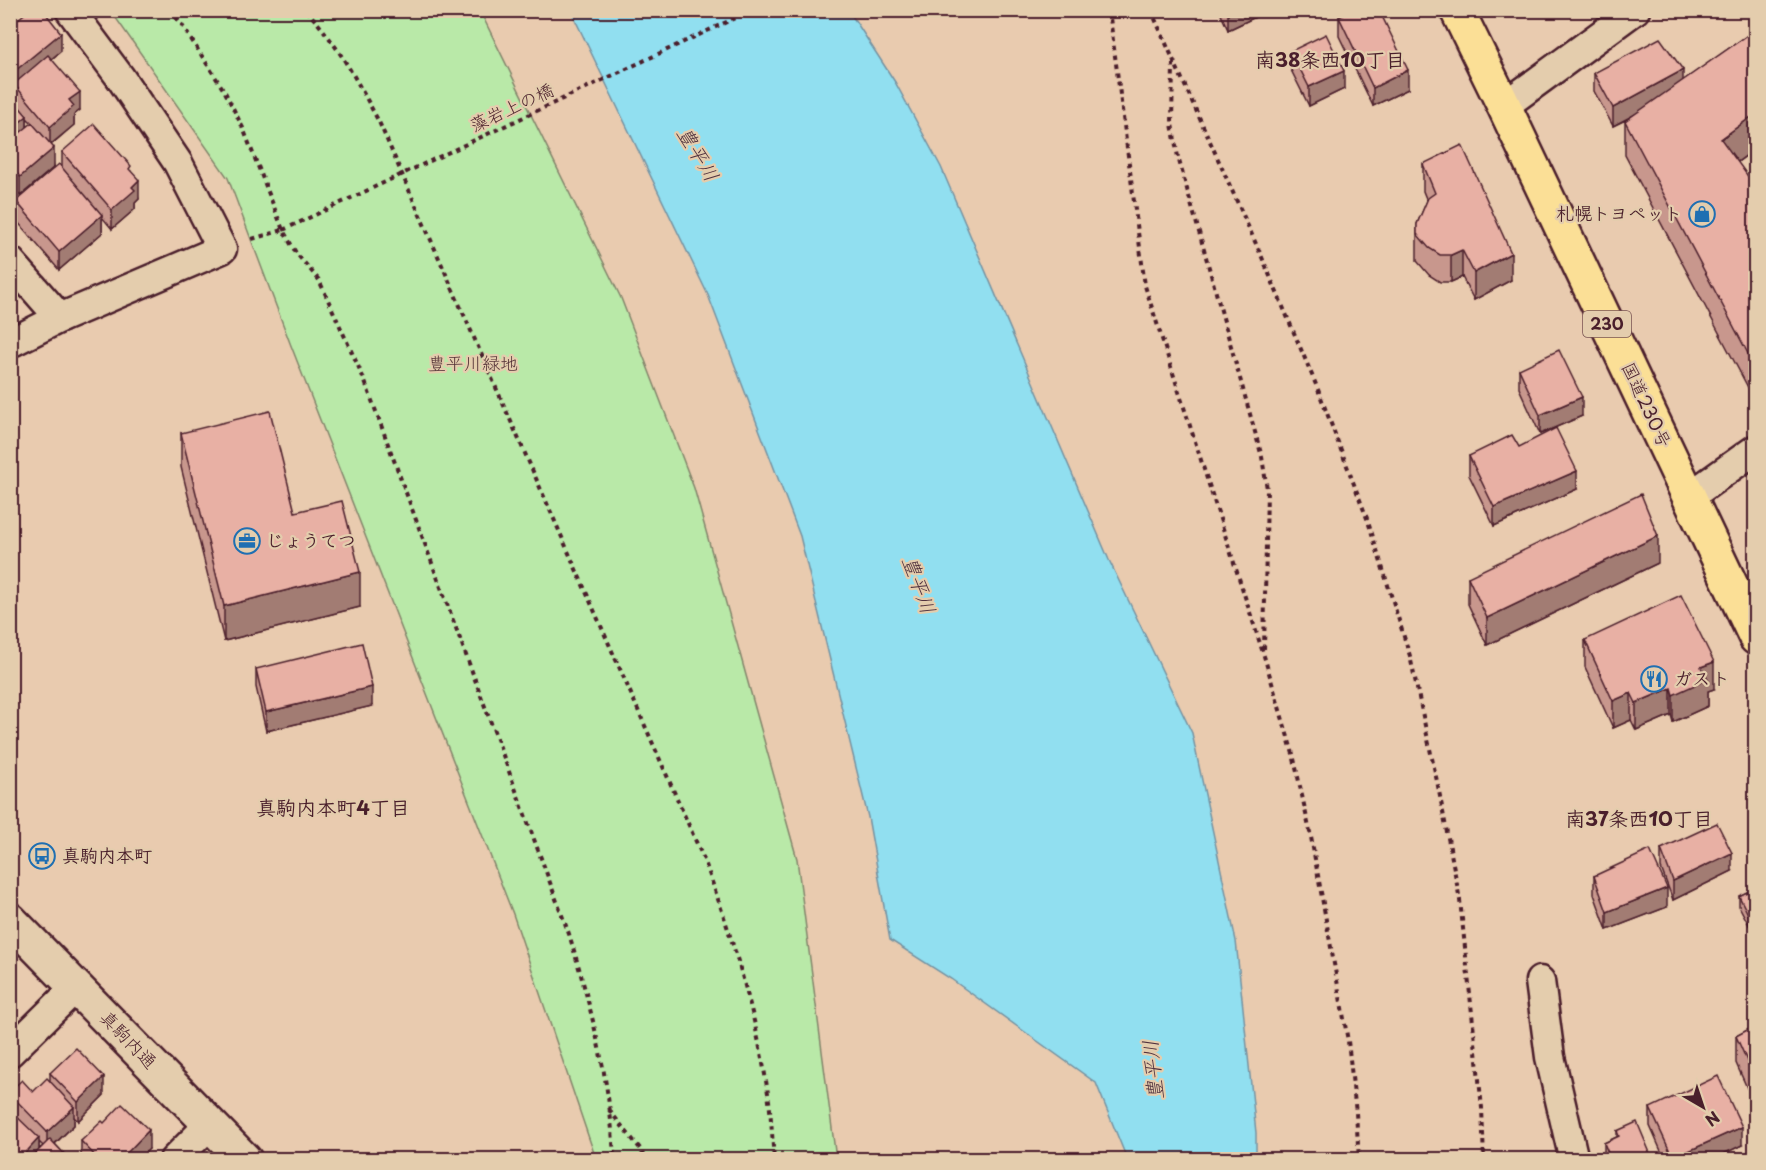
<svg xmlns="http://www.w3.org/2000/svg" width="1766" height="1170" font-family="'Playpen Sans','Klee One',sans-serif">
	<style>
		.green { fill: #b9e9a8; stroke: #82846a; stroke-width: 1.5 }
		.water { fill: #91dff0; stroke: #7592a1; stroke-width: 1.5 }
		.lines { fill: none; stroke-linecap: round; stroke-linejoin: round }
		.street-casing { stroke: #4a1f2b; stroke-width: 33 }
		.secondary-casing { stroke: #4a1f2b; stroke-width: 38 }
		.highway-casing { stroke: #4a1f2b; stroke-width: 38 }
		.path { stroke: #4a1f2b; stroke-width: 4; stroke-dasharray: 4.5 4.5; stroke-linecap: butt }
		.street { stroke: #e4cdad; stroke-width: 28 }
		.secondary { stroke: #e4cdad; stroke-width: 33 }
		.highway { stroke: #fbdf96; stroke-width: 33 }
		.path-bridge { stroke: #4a1f2b; stroke-width: 4; stroke-dasharray: 4.5 4.5; stroke-linecap: butt }
		.wall { fill: #c8978d; stroke: #4a1f2b; stroke-width: 1.5; fill-rule: evenodd }
		.shaded-wall { fill: #a27b73; stroke: #4a1f2b; stroke-width: 1.5 }
		.building { fill: #e8b0a4; stroke: #4a1f2b; stroke-width: 1.5 }
		.labels { text-anchor: middle; stroke-width: 4.5; stroke-linejoin: round; paint-order: stroke }
		.shield { fill: #e4cdad; stroke: #785352; stroke-width: 1.5 }
		.shield-label { font-size: 16px; font-weight: bold; fill: #4a1f2b }
		.street-label { font-size: 18px; fill: #4a1f2b; stroke: #e4cdad }
		.poi-label { font-size: 18px; font-weight: bold; fill: #4a1f2b; stroke: #e4cdad; text-anchor: start }
		.park-label { font-size: 18px; fill: #553338; stroke: #e4cdad }
		.neighbourhood-label { font-size: 20px; font-weight: bold; fill: #4a1f2b; stroke: #e4cdad }
		.water-label { font-size: 20px; font-style: italic; fill: #51323f; stroke: #e4cdad }
	</style>
	<rect width="100%" height="100%" fill="#e9cbaf"/>
	<filter id="ink" filterUnits="userSpaceOnUse"><feTurbulence type="fractalNoise" baseFrequency=".0167" numOctaves="2"/><feDisplacementMap in="SourceGraphic" scale="12" xChannelSelector="R" yChannelSelector="G"/><feConvolveMatrix kernelMatrix="1 2 1 2 8 2 1 2 1" color-interpolation-filters="sRGB"/></filter>
	<g filter="url(#ink)">
		<polygon class="green" points="111,11 480,11 621,298 694,488 797,859 836,1159 596,1159 513,914 290,343 228,178"/>
		<polygon class="water" points="571,11 849,11 895,82 941,167 1109,560 1192,733 1236,941 1256,1133 1256,1159 1127,1159 1096,1083 951,979 890,940 868,817 800,536 708,295"/>
		<g class="lines">
			<g class="street-casing">
				<g id="street">
					<polyline points="1504,106 1635,10"/>
					<polyline points="10,261 60,318"/>
					<polyline points="10,343 60,318 222,249 178,163 120,77 70,10"/>
					<polyline points="1689,497 1756,449"/>
					<polyline points="1540,981 1550,1057 1574,1160"/>
					<polyline points="10,1052 76,987"/>
					<polyline points="174,1160 210,1124"/>
				</g>
			</g>
			<g class="secondary-casing">
				<polyline id="secondary" points="10,920 245,1160"/>
			</g>
			<g class="highway-casing">
				<polyline id="highway" points="1457,10 1504,106 1756,638"/>
			</g>
			<g class="path">
				<path d="M170 10 182 25 225 92 243 128 283 230 296 253 319 280 364 379 569 934C591 1007 611 1084 614 1160"/>
				<path d="M306 10C338 44 357 81 379 122L705 862C731 935 755 1009 767 1087 771 1111 772 1135 774 1160"/>
				<polyline points="1109,10 1145,286 1264,656 1293,754 1311,837 1348,1041 1356,1113 1359,1160"/>
				<polyline points="1151,10 1261,255 1317,387 1368,521 1410,656 1438,786 1460,900 1482,1108 1484,1160"/>
				<polyline points="1173,63 1172,124 1178,157 1262,457 1267,489 1264,651"/>
				<polyline points="252,239 283,230"/>
				<polyline points="609,1110 642,1151 644,1160"/>
			</g>
			<use href="#street" class="street"/>
			<use href="#secondary" class="secondary"/>
			<use href="#highway" class="highway"/>
			<polyline class="path-bridge" points="283,230 752,10"/>
		</g>
		<g class="wall">
			<polygon points="1219,10 1270,10 1228,30"/>
			<polygon points="1339,17 1408,89 1373,106 1339,36"/>
			<path d="M10 26 61 51 52 59 80 110 74 115V125L51 145 54 167 20 196 10 184V96L14 100ZM27 118 32 123 27 127Z"/>
			<polygon points="1755,30 1755,149 1738,162 1755,302 1755,306 1752,395 1625,155 1625,121 1632,117 1613,126 1594,91 1594,73 1683,81"/>
			<polygon points="1291,51 1344,89 1309,106 1291,70"/>
			<polygon points="62,152 131,171 139,199 135,203 135,209 112,229 102,217 102,233 59,270 16,220 16,201 62,168"/>
			<polygon points="1423,164 1511,280 1474,300 1462,277 1451,282 1440,282 1429,275 1417,261 1417,224 1427,201 1423,191"/>
			<polygon points="1519,369 1582,416 1540,434 1519,388"/>
			<polygon points="181,433 295,512 360,607 224,641 181,467"/>
			<polygon points="1519,447 1577,489 1494,526 1469,475 1469,456"/>
			<polygon points="1658,563 1487,645 1468,604 1468,577"/>
			<polygon points="1585,640 1714,689 1708,691 1708,706 1673,722 1671,715 1636,730 1631,720 1613,728 1585,667"/>
			<polygon points="256,669 372,706 266,731 256,687"/>
			<polygon points="1661,849 1732,871 1673,900 1661,868"/>
			<polygon points="1594,876 1667,907 1607,930 1594,894"/>
			<polygon points="1755,888 1749,925 1739,906 1739,896"/>
			<polygon points="1755,1026 1755,1106 1736,1063 1736,1036"/>
			<path d="M50 1073 104 1095 78 1121 74 1117V1125L55 1144 70 1160H10V1091L33 1092 50 1082ZM39 1142 43 1146 39 1149Z"/>
			<polygon points="1650,1108 1742,1145 1711,1160 1665,1160 1650,1126"/>
			<polygon points="104,1123 149,1149 138,1160 81,1160 81,1141"/>
			<polygon points="1617,1131 1653,1160 1604,1160 1604,1143 1617,1137"/>
		</g>
		<g class="shaded-wall">
			<polygon points="10,10 19,10 10,18"/>
			<polygon points="1229,10 1270,10 1228,30 1228,11"/>
			<polygon points="61,33 61,51 17,87 14,84 14,90 10,93 10,75"/>
			<polygon points="1408,70 1408,89 1373,106 1373,88"/>
			<polygon points="1683,70 1683,89 1613,126 1613,108"/>
			<polygon points="1344,71 1344,89 1309,106 1309,87"/>
			<polygon points="80,92 80,110 74,115 74,125 50,145 50,127 69,100"/>
			<polygon points="1755,114 1755,149 1721,174 1721,139"/>
			<polygon points="27,116 27,135 10,148 10,130"/>
			<polygon points="54,148 54,167 20,196 20,177"/>
			<polygon points="139,180 139,199 135,203 135,209 112,229 112,210 132,187"/>
			<polygon points="102,215 102,233 59,270 59,252"/>
			<polygon points="1462,250 1462,277 1451,282 1451,255"/>
			<polygon points="1511,253 1511,280 1474,300 1474,273"/>
			<polygon points="1755,268 1755,302 1749,329 1749,295"/>
			<polygon points="1755,358 1755,393 1752,395 1752,361"/>
			<polygon points="1582,397 1582,416 1540,434 1540,415"/>
			<polygon points="1577,471 1577,489 1494,526 1494,507"/>
			<polygon points="1658,536 1658,563 1487,645 1487,618"/>
			<polygon points="360,572 360,607 224,641 224,606"/>
			<polygon points="1714,662 1714,689 1708,691 1708,706 1673,722 1673,695 1701,667"/>
			<polygon points="372,687 372,706 266,731 266,712"/>
			<polygon points="1671,688 1671,715 1636,730 1636,703"/>
			<polygon points="1631,693 1631,720 1613,728 1613,701"/>
			<polygon points="1732,853 1732,871 1673,900 1673,881"/>
			<polygon points="1667,888 1667,907 1607,930 1607,912"/>
			<polygon points="1755,913 1755,922 1749,925 1749,916"/>
			<polygon points="15,993 15,1012 10,1016 10,998"/>
			<polygon points="104,1077 104,1095 78,1121 78,1102"/>
			<polygon points="74,1107 74,1125 47,1151 47,1132"/>
			<polygon points="1742,1127 1742,1145 1711,1160 1673,1160 1673,1158"/>
			<polygon points="149,1130 149,1149 138,1160 120,1160"/>
			<polygon points="39,1138 39,1156 36,1160 19,1160"/>
		</g>
		<g class="building">
			<polygon points="29,10 43,10 61,33 10,75 10,26"/>
			<polygon points="1353,10 1379,10 1408,70 1373,88 1339,17"/>
			<polygon points="1755,30 1755,114 1721,139 1755,186 1755,268 1749,295 1755,308 1755,358 1752,361 1625,121"/>
			<polygon points="1326,34 1344,71 1309,87 1291,51"/>
			<polygon points="1660,38 1683,70 1613,108 1594,73"/>
			<polygon points="48,55 80,92 69,100 74,106 50,127 14,84"/>
			<polygon points="10,96 27,116 10,130"/>
			<polygon points="32,123 54,148 20,177 10,165 10,141"/>
			<polygon points="94,124 131,166 129,169 139,180 132,187 135,190 112,210 62,152"/>
			<polygon points="1462,145 1511,253 1474,273 1462,250 1451,255 1440,255 1429,248 1417,234 1417,224 1428,198 1435,193 1423,164"/>
			<polygon points="59,164 102,215 59,252 16,201"/>
			<polygon points="1559,350 1582,397 1540,415 1519,369"/>
			<polygon points="270,411 295,512 342,501 360,572 224,606 181,433"/>
			<polygon points="1556,428 1577,471 1494,507 1469,456 1512,435 1519,447"/>
			<polygon points="1641,494 1658,536 1487,618 1468,577"/>
			<polygon points="1681,595 1714,662 1701,667 1708,679 1673,695 1671,688 1636,703 1631,693 1613,701 1585,640"/>
			<polygon points="362,643 372,687 266,712 256,669"/>
			<polygon points="1717,823 1732,853 1673,881 1661,849"/>
			<polygon points="1650,850 1667,888 1607,912 1594,876"/>
			<polygon points="1755,888 1755,913 1749,916 1739,896"/>
			<polygon points="10,989 15,993 10,998"/>
			<polygon points="1755,1026 1755,1079 1736,1036"/>
			<polygon points="76,1048 104,1077 78,1102 50,1073"/>
			<polygon points="1718,1076 1742,1127 1673,1158 1650,1108"/>
			<polygon points="47,1078 74,1107 47,1132 10,1094 10,1091 22,1080 33,1092"/>
			<polygon points="122,1104 149,1130 120,1160 99,1160 81,1141 102,1121 104,1123"/>
			<polygon points="10,1110 39,1138 19,1160 10,1152"/>
			<polygon points="1637,1122 1653,1160 1611,1160 1604,1143 1619,1136 1617,1131"/>
			<polygon points="50,1139 70,1160 29,1160"/>
		</g>
	</g>
	<defs>
		<g id="shop-ring" transform="scale(1.35)"><circle r="9.5" fill="#e4cdad" stroke="#1f6fb2" stroke-width="1.5"/><path d="M-5-2.5h2.3a2.7 3.5 0 0 1 5.4 0H5L5.5 6h-11ZM-1.5-2.5h3a1.5 2.3 0 0 0-3 0Z" fill="#1f6fb2"/></g>
		<g id="office-ring" transform="scale(1.35)"><circle r="9.5" fill="#e4cdad" stroke="#1f6fb2" stroke-width="1.5"/><path d="M-6-3h4V-5.5h4V-3h4V5H-6ZM-1-4.5V-3h2v-1.5ZM-6 0V1H6V0Z" fill="#1f6fb2"/></g>
		<g id="restaurant-ring" transform="scale(1.35)"><circle r="9.5" fill="#e4cdad" stroke="#1f6fb2" stroke-width="1.5"/><path d="M-5-6h1v4h1v-4h1v4h1v-4h1v5L-1.5 .5V6h-2V.5L-5-1ZM5-6V6H3V1.5H1.5Q1.5-4 5-6Z" fill="#1f6fb2"/></g>
		<g id="bus-ring" transform="scale(1.35)"><circle r="9.5" fill="#e4cdad" stroke="#1f6fb2" stroke-width="1.5"/><path d="M-5-6H5V4H4V6H2V4H-2V6H-4V4H-5ZM-3.5-4V0h7V-4ZM-3.5 1.2v1.5H-2V1.2ZM2 1.2v1.5H3.5V1.2Z" fill="#1f6fb2"/></g>
	</defs>
	<g fill-rule="evenodd">
		<use href="#shop-ring" x="1702" y="214"/>
		<use href="#office-ring" x="247" y="541"/>
		<use href="#restaurant-ring" x="1654" y="679"/>
		<use href="#bus-ring" x="42" y="856"/>
	</g>
	<g class="labels">
		<rect class="shield" x="1583" y="311" width="48" height="26" rx="4.5"/>
		<g class="shield-label">
			<text x="1607" y="330">230</text>
		</g>
		<g class="street-label">
			<text transform="translate(512 108) rotate(-25)" y="6">藻岩上の橋</text>
			<text transform="translate(1646 405) rotate(65)" y="6">国道230号</text>
			<text transform="translate(128 1040) rotate(46)" y="6">真駒内通</text>
		</g>
		<g class="poi-label">
			<text x="1682" y="220" text-anchor="end">札幌トヨペット</text>
			<text x="266" y="547">じょうてつ</text>
			<text x="1674" y="685">ガスト</text>
			<text x="62" y="862">真駒内本町</text>
		</g>
		<g class="park-label">
			<text x="473" y="370">豊平川緑地</text>
		</g>
		<g class="neighbourhood-label">
			<text x="1330" y="67">南38条西10丁目</text>
			<text x="333" y="815">真駒内本町4丁目</text>
			<text x="1639" y="826">南37条西10丁目</text>
		</g>
		<g class="water-label">
			<text transform="translate(698 154) rotate(59)" y="7">豊平川</text>
			<text transform="translate(919 585) rotate(70)" y="7">豊平川</text>
			<text transform="translate(1153 1070) rotate(-96)" y="7">豊平川</text>
		</g>
	</g>
	<rect width="1766" height="1170" fill="none" stroke="#e4cdad" stroke-width="36"/>
	<rect x="18" y="18" width="1730" height="1134" fill="none" stroke="#4a1f2b" stroke-width="2" filter="url(#ink)"/>
	<g transform="translate(1703 1107) rotate(141)" stroke="#e4cdad" stroke-width="4.5" paint-order="stroke">
	<path d="M0-4.5L10 22L0 15L-10 22Z" fill="#4a1f2b"/>
	<text y="-9" font-size="16" font-weight="bold" text-anchor="middle" fill="#4a1f2b">N</text>
	</g>
</svg>
